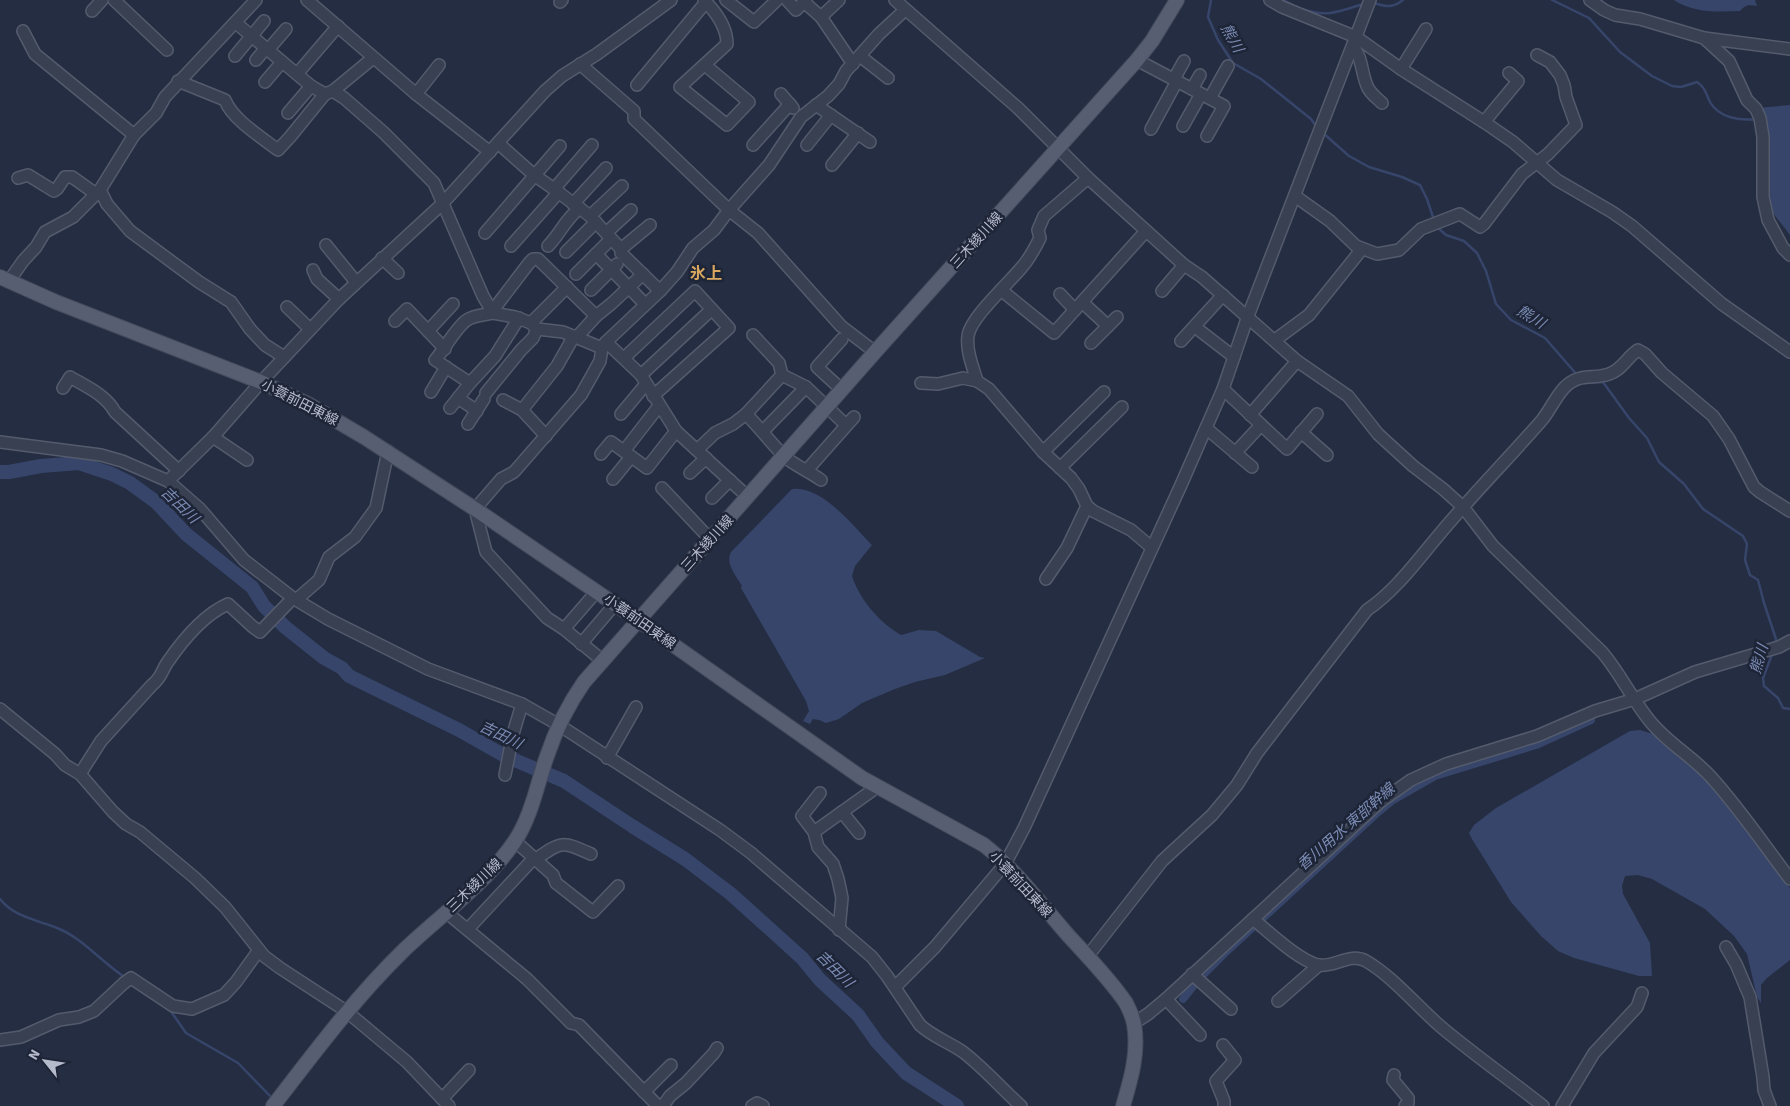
<svg xmlns="http://www.w3.org/2000/svg" width="1790" height="1106" font-family="'Source Sans 3','Noto Sans JP',sans-serif">
	<style>
		.water { fill: #37456a }
		.lines { fill: none; stroke-linecap: round; stroke-linejoin: round }
		.stream { stroke: #37456a; stroke-width: 2.5 }
		.canal { stroke: #37456a; stroke-width: 8 }
		.river { stroke: #37456a; stroke-width: 14 }
		.minor-casing { stroke: #545b6c; stroke-width: 14 }
		.major-casing { stroke: #43495b; stroke-width: 16 }
		.minor { stroke: #394052; stroke-width: 11 }
		.major { stroke: #575e72; stroke-width: 14 }
		.labels { text-anchor: middle; stroke-width: 5; stroke-linejoin: round; paint-order: stroke }
		.street-label { font-size: 14px; fill: #b6bbcc; stroke: #1e2537 }
		.water-label { font-size: 15px; font-style: italic; fill: #7c8cb5; stroke: #1e2537 }
		.quarter-label { font-size: 16px; font-weight: bold; fill: #dba861; stroke: #1e2537 }
	</style>
	<rect width="100%" height="100%" fill="#242d42"/>
	<g class="water">
		<path d="M1674 0H1755L1757 6C1749 5 1746 4 1740 11 1717 12 1693 13 1674 0Z"/>
		<polygon points="1790,105 1790,235 1769,208 1757,108"/>
		<path d="M792 489C822 485 853 526 872 545L855 566 852 576C860 600 879 622 901 635L919 630 936 631 980 657 985 658 945 675 915 682 895 689 862 703 839 719 826 723 819 720 813 719 810 724 803 721 809 711 806 701 741 588 742 586C736 575 725 564 731 552Z"/>
		<polygon points="1640,730 1653,734 1668,748 1690,763 1713,785 1790,888 1790,960 1767,978 1761,985 1761,1003 1757,997 1747,954 1734,936 1705,909 1652,879 1638,875 1625,876 1622,886 1623,894 1650,943 1652,976 1639,976 1574,958 1558,951 1541,936 1511,902 1472,839 1469,833 1474,825 1496,808 1630,731"/>
	</g>
	<g class="lines">
		<g class="stream">
			<polyline points="1211,0 1208,17 1218,40 1233,63 1261,79 1311,119 1317,128"/>
			<polyline points="1283,0 1297,7"/>
			<path d="M1552 0 1589 18 1620 52 1652 76 1672 86 1681 87 1697 82C1705 87 1706 94 1710 102 1719 118 1740 121 1757 119"/>
			<path d="M1374 3C1386 7 1393 8 1403 0"/>
			<path d="M1302 9C1326 18 1341 11 1363 4"/>
			<polyline points="1323,133 1349,156 1369,167 1402,177 1420,185 1427,199 1434,220"/>
			<polyline points="1437,227 1446,235 1464,241 1477,253 1486,271 1496,304 1511,320 1545,338 1578,376"/>
			<polyline points="1583,382 1586,383 1603,382 1629,418 1647,438 1659,462 1684,484 1703,509 1743,536 1747,544 1745,560 1750,575 1758,580 1764,603 1776,639 1775,644"/>
			<polyline points="1773,652 1763,678 1764,686 1778,698 1783,708 1790,709"/>
			<path d="M0 899C14 917 37 920 57 928 83 938 102 963 126 978"/>
			<polyline points="170,1010 186,1033 238,1063 271,1097"/>
		</g>
		<polyline class="canal" points="1183,999 1199,979 1227,951 1376,814 1393,800 1435,776 1536,745 1591,720"/>
		<polyline class="river" points="0,472 9,472 41,466 79,463 112,474 130,483 156,502 186,534 252,587 264,606 285,627 324,658 342,668 349,676 459,730 505,756 564,781 632,826 685,859 731,894 802,958 820,980 858,1015 877,1042 906,1073 957,1106"/>
		<g class="minor-casing">
			<g id="minor">
				<polyline points="114,0 167,50"/>
				<polyline points="307,0 416,94 490,152"/>
				<path d="M704 0C716 12 727 27 727 44L680 87 727 125 749 102 705 65"/>
				<polyline points="726,0 754,22 777,0"/>
				<polyline points="787,0 796,10 806,0"/>
				<path d="M895 0 1018 108 1088 178 1184 265 1202 277 1297 361 1348 396 1378 434 1413 466 1443 489 1463 507 1493 546 1602 652C1620 673 1632 699 1649 720 1667 743 1692 756 1711 777 1740 809 1764 845 1790 879"/>
				<polyline points="1270,0 1282,7 1356,37 1401,69 1484,122 1513,142 1557,180 1612,212 1632,226 1722,304 1790,352"/>
				<polyline points="1590,0 1604,10 1615,15 1640,19 1704,38 1790,49"/>
				<polyline points="560,2 562,0"/>
				<polyline points="804,2 821,17 853,64"/>
				<polyline points="92,11 102,0"/>
				<polyline points="821,17 839,0"/>
				<polyline points="236,23 311,86 325,94"/>
				<polyline points="23,31 35,54 134,135"/>
				<polyline points="1704,38 1729,61 1747,100 1756,109 1760,118 1763,137 1763,197 1768,220 1783,248 1790,255"/>
				<path d="M1353 46C1363 58 1361 74 1368 88 1371 94 1377 98 1382 103"/>
				<polyline points="268,50 286,29"/>
				<polyline points="235,56 264,21"/>
				<polyline points="860,56 888,78"/>
				<polyline points="256,60 266,48"/>
				<polyline points="1137,60 1224,106 1207,136"/>
				<polyline points="580,64 634,111 634,119 729,210 758,233 841,326 875,352"/>
				<polyline points="1401,69 1426,29"/>
				<polyline points="297,74 338,26"/>
				<polyline points="1174,79 1184,61"/>
				<path d="M178 81 225 100C232 119 261 137 278 150L290 137 325 94 333 91 344 98 383 132 434 183 483 296 493 313 515 317 531 323 537 329 563 332 602 348"/>
				<polyline points="265,82 282,62"/>
				<polyline points="637,85 706,2"/>
				<polyline points="1192,89 1200,75"/>
				<polyline points="333,91 373,58"/>
				<polyline points="416,94 439,65"/>
				<polyline points="781,94 793,108"/>
				<polyline points="1210,98 1228,66"/>
				<polyline points="816,105 870,142"/>
				<polyline points="288,113 311,86"/>
				<polyline points="1484,122 1518,81 1509,73"/>
				<polyline points="1183,126 1201,94"/>
				<polyline points="1151,129 1177,81"/>
				<polyline points="498,143 534,175 554,189 590,216 621,249 621,253 660,291"/>
				<polyline points="753,145 790,104"/>
				<polyline points="807,145 831,115"/>
				<polyline points="832,165 858,133"/>
				<polyline points="18,178 28,175 54,191 57,189 65,177 72,177 96,194"/>
				<polyline points="554,189 592,145"/>
				<polyline points="100,190 107,204 130,231 199,282 231,302 250,329 265,345 284,357"/>
				<polyline points="1295,196 1330,221 1356,246 1377,254 1399,250 1421,229 1457,215 1460,214 1480,227 1484,224 1522,174 1548,154 1576,125 1566,97 1564,85 1560,75 1550,62 1537,55"/>
				<polyline points="573,204 606,168"/>
				<polyline points="590,216 622,186"/>
				<polyline points="485,233 560,146"/>
				<polyline points="606,233 631,210"/>
				<polyline points="326,245 356,282"/>
				<polyline points="511,246 559,192"/>
				<path d="M548 246C560 234 566 218 580 208"/>
				<polyline points="621,249 650,225"/>
				<polyline points="566,252 596,222"/>
				<polyline points="596,254 645,304"/>
				<polyline points="382,258 398,273"/>
				<polyline points="313,270 317,279 339,299"/>
				<polyline points="576,274 611,239"/>
				<polyline points="9,281 23,261 36,247 45,232 73,217 100,190 134,135 156,113 165,97 256,0"/>
				<polyline points="591,290 617,264"/>
				<polyline points="1001,290 1054,333 1146,231"/>
				<polyline points="1162,291 1184,265"/>
				<polyline points="1060,294 1075,310"/>
				<polyline points="1082,302 1108,326"/>
				<polyline points="287,307 310,329"/>
				<polyline points="491,310 497,305 529,263 533,259 538,259 596,316"/>
				<polyline points="395,321 407,309 445,349"/>
				<polyline points="531,323 567,287"/>
				<polyline points="1195,327 1234,357"/>
				<polyline points="428,331 453,304"/>
				<polyline points="753,335 779,363 782,375 806,387 846,425"/>
				<polyline points="577,337 596,316 611,304 643,274"/>
				<polyline points="1275,340 1309,315 1362,249"/>
				<polyline points="1181,341 1223,295"/>
				<polyline points="606,342 641,375 676,431 748,497"/>
				<polyline points="1091,343 1117,317"/>
				<polyline points="624,358 695,291 729,328 653,396"/>
				<polyline points="641,375 711,310"/>
				<path d="M977 381C973 367 966 351 968 336 970 318 1009 283 1022 267 1030 258 1035 248 1040 238L1038 230 1044 216 1088 178"/>
				<path d="M470 383 435 360C444 350 457 326 467 320 474 315 485 315 493 313"/>
				<polyline points="921,383 938,384 963,378 977,381 989,389 1043,452 1071,478 1079,489 1087,506 1093,511 1131,530 1151,547"/>
				<path d="M63 388 70 377C87 387 106 395 115 412L179 471"/>
				<polyline points="1223,389 1287,449 1317,414"/>
				<polyline points="842,390 817,367 842,339"/>
				<polyline points="431,392 446,367"/>
				<polyline points="486,393 521,350 533,338 537,329"/>
				<polyline points="458,398 477,411"/>
				<polyline points="503,400 522,410 546,436"/>
				<polyline points="450,408 470,383 495,356 519,318"/>
				<polyline points="522,410 557,366 574,336"/>
				<polyline points="621,414 646,384"/>
				<path d="M746 414C759 427 771 443 784 456 795 466 809 471 821 480"/>
				<polyline points="1250,415 1297,361"/>
				<polyline points="468,424 484,399"/>
				<polyline points="1206,428 1252,467"/>
				<polyline points="763,431 806,387"/>
				<polyline points="1301,432 1327,455"/>
				<polyline points="213,437 247,460"/>
				<path d="M0 442 101 455 122 461 168 481 200 509 244 560 293 598 328 619 428 669 522 704 559 725 720 830 751 853 872 957 887 976 920 1025C933 1037 949 1042 963 1052 984 1068 1002 1089 1021 1106"/>
				<polyline points="697,450 715,433 733,424 746,414 782,375"/>
				<polyline points="624,451 659,406"/>
				<polyline points="1043,452 1104,392"/>
				<polyline points="1235,453 1261,425"/>
				<polyline points="601,454 611,442 647,468 676,431"/>
				<polyline points="1060,468 1122,407"/>
				<polyline points="807,470 854,417"/>
				<polyline points="690,473 706,458"/>
				<polyline points="613,479 631,457"/>
				<polyline points="168,481 213,437 261,382 339,299 442,204 545,91 562,76 597,54 671,0"/>
				<polyline points="662,488 710,539"/>
				<polyline points="712,498 730,480"/>
				<polyline points="1046,579 1067,548 1087,506"/>
				<polyline points="296,600 319,580 329,557 355,537 376,508 388,451"/>
				<polyline points="564,629 597,591"/>
				<polyline points="581,644 615,604"/>
				<polyline points="603,661 564,629 547,618 486,552 475,509 501,479 514,472 581,395 600,361 602,348 606,342 660,291 677,272 693,248 714,230 729,210 769,165 801,117 828,96 839,84 846,71 879,34 905,10"/>
				<polyline points="0,709 55,754 65,765 80,774 113,812 126,824 140,832 195,878 225,907 264,956 280,968 346,1011 407,1062 449,1106"/>
				<polyline points="607,758 636,707"/>
				<path d="M80 774 101 741 152 685C162 677 161 672 167 663 182 641 203 615 228 604L253 627 260 632 293 598"/>
				<polyline points="505,775 513,734 522,704"/>
				<polyline points="820,793 802,816 814,832 818,847 833,864 838,879 842,898 839,930"/>
				<polyline points="842,812 859,833"/>
				<polyline points="814,832 877,787"/>
				<polyline points="515,841 553,875 556,883 593,912 618,886"/>
				<path d="M536 859C562 841 562 841 591 854"/>
				<polyline points="446,912 527,979 571,1023 579,1025 658,1106"/>
				<path d="M1253 919C1269 932 1298 960 1318 965 1334 968 1350 952 1366 961 1392 976 1417 1006 1440 1026 1473 1054 1509 1079 1543 1106"/>
				<polyline points="468,929 534,858"/>
				<polyline points="1726,947 1736,964 1750,997 1763,1077 1764,1090 1770,1106"/>
				<path d="M1087 957 1162 861 1212 815 1237 785 1257 753 1367 610C1395 591 1416 562 1438 536 1471 496 1508 459 1542 420 1550 410 1555 398 1564 388 1579 372 1593 380 1609 374 1622 370 1627 357 1638 350L1645 354 1662 373 1713 416 1729 439 1754 487 1760 492 1790 511"/>
				<polyline points="1192,974 1231,1009"/>
				<polyline points="895,987 935,947 1005,864 1024,828 1181,485 1223,389 1248,316 1370,0"/>
				<polyline points="1166,999 1200,1035"/>
				<polyline points="1278,1001 1319,965"/>
				<polyline points="1134,1023 1148,1014 1166,999 1380,802 1411,780 1446,764 1537,736 1595,711 1635,699 1695,672 1779,647 1790,641"/>
				<polyline points="0,1040 21,1037 59,1020 79,1017 94,1011 124,983 131,978 173,1006 192,1009 224,995 236,982 259,950"/>
				<polyline points="1223,1045 1235,1060 1216,1081 1224,1101 1224,1106"/>
				<polyline points="1394,1075 1393,1080 1408,1098 1408,1103 1405,1106"/>
				<polyline points="644,1092 671,1065"/>
				<polyline points="442,1099 469,1070"/>
				<polyline points="663,1106 670,1096 686,1083 714,1053 717,1048"/>
				<polyline points="752,1106 757,1103 763,1106"/>
				<polyline points="1562,1106 1594,1053 1637,1007 1642,993"/>
			</g>
		</g>
		<g class="major-casing">
			<g id="major">
				<path d="M0 277 56 302 261 382 308 404 364 437 475 509 638 620 862 778 984 845C1016 870 1040 903 1067 934 1087 956 1109 978 1126 1003 1129 1009 1133 1018 1134 1024 1139 1052 1131 1079 1123 1106"/>
				<path d="M273 1106C314 1053 354 999 402 952 438 917 487 883 515 841 532 815 537 784 547 756 556 729 568 705 584 682L875 352 1137 60 1152 41 1177 0"/>
			</g>
		</g>
		<use href="#minor" class="minor"/>
		<use href="#major" class="major"/>
	</g>
	<g class="labels">
		<g class="street-label">
			<text transform="translate(976 240) rotate(-48)" y="5">三木綾川線</text>
			<text transform="translate(300 402) rotate(27)" y="5">小蓑前田東線</text>
			<text transform="translate(707 543) rotate(-48)" y="5">三木綾川線</text>
			<text transform="translate(640 621) rotate(35)" y="5">小蓑前田東線</text>
			<text transform="translate(1021 884) rotate(47)" y="5">小蓑前田東線</text>
			<text transform="translate(474 885) rotate(-44)" y="5">三木綾川線</text>
		</g>
		<g class="water-label">
			<text transform="translate(1232 38) rotate(61)" y="5">熊川</text>
			<text transform="translate(1531 317) rotate(31)" y="5">熊川</text>
			<text transform="translate(180 505) rotate(44)" y="5">吉田川</text>
			<text transform="translate(1759 659) rotate(-74)" y="5">熊川</text>
			<text transform="translate(501 735) rotate(26)" y="5">吉田川</text>
			<text transform="translate(1346 827) rotate(-41)" y="5">香川用水 東部幹線</text>
			<text transform="translate(835 969) rotate(45)" y="5">吉田川</text>
		</g>
		<g class="quarter-label">
			<text x="706" y="279">氷上</text>
		</g>
	</g>
	<g transform="translate(45 1061) rotate(300)" stroke="#1e2537" stroke-width="4" paint-order="stroke">
	<path d="M0-4L9 19L0 12L-9 19Z" fill="#b6bbcc"/>
	<text y="-8" font-size="14" font-weight="bold" text-anchor="middle" fill="#b6bbcc">N</text>
	</g>
</svg>
